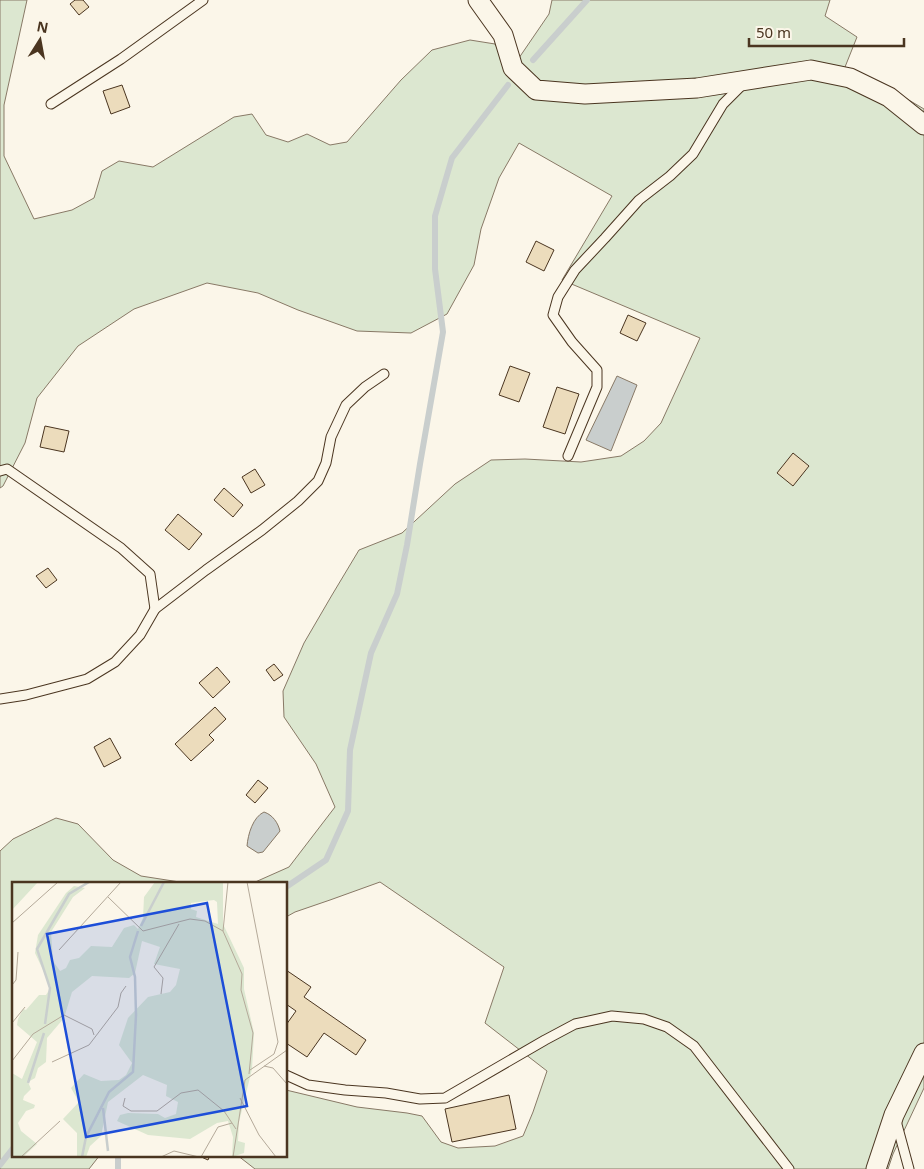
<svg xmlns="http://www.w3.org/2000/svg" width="924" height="1169" font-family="'Noto Sans',sans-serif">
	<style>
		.green { fill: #dce7d0; stroke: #887966 }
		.water { fill: #c9cecd; stroke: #887966 }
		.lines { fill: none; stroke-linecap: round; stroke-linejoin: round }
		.stream { stroke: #c9cecd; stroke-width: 6 }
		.building { fill: #ecdcbc; stroke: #4a3520 }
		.service-casing { stroke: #4a3520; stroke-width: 11 }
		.minor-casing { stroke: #4a3520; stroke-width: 21 }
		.service { stroke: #fbf6e9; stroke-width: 9 }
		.minor { stroke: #fbf6e9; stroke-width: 19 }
		.inset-river { fill: none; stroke: #c9cecd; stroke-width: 2.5 }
		.inset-road { fill: none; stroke: #b4a999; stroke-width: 1 }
		.view { fill: #1d4ed8; fill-opacity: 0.15; stroke: #1d4ed8; stroke-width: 2.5 }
		.inset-edge { fill: none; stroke: #4a3520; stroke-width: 2.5 }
	</style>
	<rect width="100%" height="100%" fill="#fbf6e9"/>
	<g class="green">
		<polygon points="0,0 27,0 4,105 4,156 34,219 72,210 94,198 102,171 119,161 153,167 234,117 252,114 266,135 288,142 307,134 330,145 347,142 401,80 432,50 470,40 495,44 510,71 549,14 552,0 830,0 825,16 857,37 845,67 902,96 924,109 924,1088 893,1154 888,1169 255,1169 237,1155 286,1155 286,1090 357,1107 407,1113 422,1116 441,1142 458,1148 495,1146 523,1136 533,1112 547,1071 485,1023 504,967 380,882 330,900 295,912 286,917 286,883 253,883 289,867 335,807 316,764 284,717 283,691 304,643 332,595 359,550 402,533 455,484 491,460 525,459 581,462 621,456 644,441 661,423 700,338 562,280 612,196 519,143 499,178 481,229 474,265 447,314 411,333 357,331 298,310 258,293 207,283 134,309 78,346 37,398 25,443 3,486 0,488"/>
		<polygon points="56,818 78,824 113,860 141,876 186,883 14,883 14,1155 100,1155 89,1169 0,1169 0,851 13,839"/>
	</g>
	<g class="water">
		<polygon points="617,376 637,385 611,451 586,440"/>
		<path d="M264 812C273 815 278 823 280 831L263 852 258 853 247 846C248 834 253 817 264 812Z"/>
	</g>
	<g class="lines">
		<g class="stream">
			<polyline points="533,60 587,0"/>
			<polyline points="286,887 326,860 348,811 350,750 371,653 397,594 407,545 420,464 443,332 435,269 435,216 452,158 508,85"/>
			<polyline points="0,1165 14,1147"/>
			<polyline points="118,1169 118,1155"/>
		</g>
	</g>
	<g class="building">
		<polygon points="75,0 83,0 89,7 79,15 70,4"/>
		<polygon points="122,85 130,107 111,114 103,91"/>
		<polygon points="536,241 554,250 544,271 526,262"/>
		<polygon points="628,315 646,323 637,341 620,333"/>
		<polygon points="510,366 530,373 519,402 499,395"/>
		<polygon points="557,387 579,394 565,434 543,427"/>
		<polygon points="45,426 69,431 64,452 40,447"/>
		<polygon points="793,453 809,466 793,486 777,473"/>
		<polygon points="255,469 265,485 251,493 242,477"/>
		<polygon points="224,488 243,505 233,517 214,500"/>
		<polygon points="178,514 202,534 189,550 165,530"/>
		<polygon points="48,568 57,580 46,588 36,576"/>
		<polygon points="274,664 283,675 274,681 266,670"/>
		<polygon points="217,667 230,682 213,698 199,683"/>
		<polygon points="215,707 226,719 209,735 214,740 191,761 175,744"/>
		<polygon points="110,738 121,758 104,767 94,747"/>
		<polygon points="258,780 268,788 255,803 246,795"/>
		<polygon points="286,970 311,987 304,997 366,1040 356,1055 324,1033 307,1057 286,1043 286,1025 296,1011 286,1004"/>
		<polygon points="509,1095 516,1129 452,1142 445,1109"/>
		<polygon points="197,1155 210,1155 208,1160"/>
	</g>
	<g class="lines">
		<g class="service-casing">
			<g id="service">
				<polyline points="51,104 121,59 203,0"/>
				<polyline points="568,456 597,387 597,370 572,342 553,315 558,297 575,270 605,238 639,200 670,176 693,154 723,104 744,83"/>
				<polyline points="0,471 7,469 121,548 150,574 155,609"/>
				<polyline points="0,699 26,695 87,679 115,662 140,635 155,609 206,570 262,530 298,501 318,481 326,463 331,437 346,405 365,387 384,374"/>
				<polyline points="286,1075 308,1085 345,1090 386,1093 420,1099 445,1098 545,1040 575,1024 612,1016 644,1019 667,1027 694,1046 789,1169"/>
				<polyline points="896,1121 909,1169"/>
			</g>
		</g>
		<g class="minor-casing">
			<g id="minor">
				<polyline points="478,0 503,35 513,68 536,90 585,94 697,88 811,70 850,78 889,97 924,125"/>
				<polyline points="876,1169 894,1115 924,1053"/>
			</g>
		</g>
		<use href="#service" class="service"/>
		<use href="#minor" class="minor"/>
	</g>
	<g transform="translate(12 882)">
		<rect width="275" height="275" fill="#fbf6e9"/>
		<path d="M0 0H26L0 28ZM143 0H211V42L232 86V107L242 151 240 187 227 240 226 259 233 261 232 271 220 275 221 255 216 239 205 241 178 257 136 253 105 239 108 233 116 231 146 232 153 236 164 232 166 220 154 214 155 203 131 193 96 220 89 254 78 264 74 275H65V251L51 237 67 220 59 206 72 192 89 199 107 198 114 193 120 181 107 163 116 136 136 115 158 110 164 103 168 87 142 82 148 65 130 59 123 91 117 96 80 94 60 110 52 136 35 156 34 180 26 186 23 196 16 200 19 207 12 214 11 218 23 223 22 226 14 229 6 241 9 249 25 262 11 275H0V191L10 197 25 160 5 143 6 137 11 127 14 128 27 113H34L39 105 23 71 26 53 54 11 62 4 73 6 61 15 39 50 41 79 48 89 54 86 58 78 67 76 79 64 100 65 112 46 122 43 126 47 131 36 132 15ZM202 18 205 20 206 42 184 35 185 29 179 27V21Z" fill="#dce7d0" fill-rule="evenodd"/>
		<path class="inset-river" d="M129 44 152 0M33 142 38 106 25 67 57 12 77 0M16 201 32 151M91 226 96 269M70 275 74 255 97 210 121 190 124 133 123 95 118 75 126 49"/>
		<path class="inset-road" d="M235 0 266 160 262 172 238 188M96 15 131 49 178 37 193 39 211 49 230 92 229 108 241 151 237 192M0 41 46 0M211 49 216 0M47 68 109 0M0 103 4 98 6 70M149 112 151 96 142 85 167 42M0 141 13 125M0 179 21 152 52 133 80 147 82 153M40 180 77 163 106 125 109 111 114 104M252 184 261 186 275 202M113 216 111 224 119 229H145L169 211 186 208 212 229 224 247M228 216 247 253 264 275M9 275 48 239M149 275 162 269 187 275M189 275 206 245 220 241M221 275 233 198 275 168"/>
		<path class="view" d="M195 21 235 224 74 255 35 52Z"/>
		<rect width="275" height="275" class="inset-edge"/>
	</g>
	<g transform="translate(40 40) rotate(11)" stroke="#fbf6e9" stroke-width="4" paint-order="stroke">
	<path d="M0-4L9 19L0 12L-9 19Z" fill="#4a3520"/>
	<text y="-8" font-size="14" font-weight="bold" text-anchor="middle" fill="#4a3520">N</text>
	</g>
	<path d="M749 38v8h155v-8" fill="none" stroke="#4a3520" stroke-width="2.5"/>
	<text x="756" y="38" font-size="15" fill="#4a3520" stroke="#fbf6e9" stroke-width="4" paint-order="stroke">50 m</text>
</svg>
